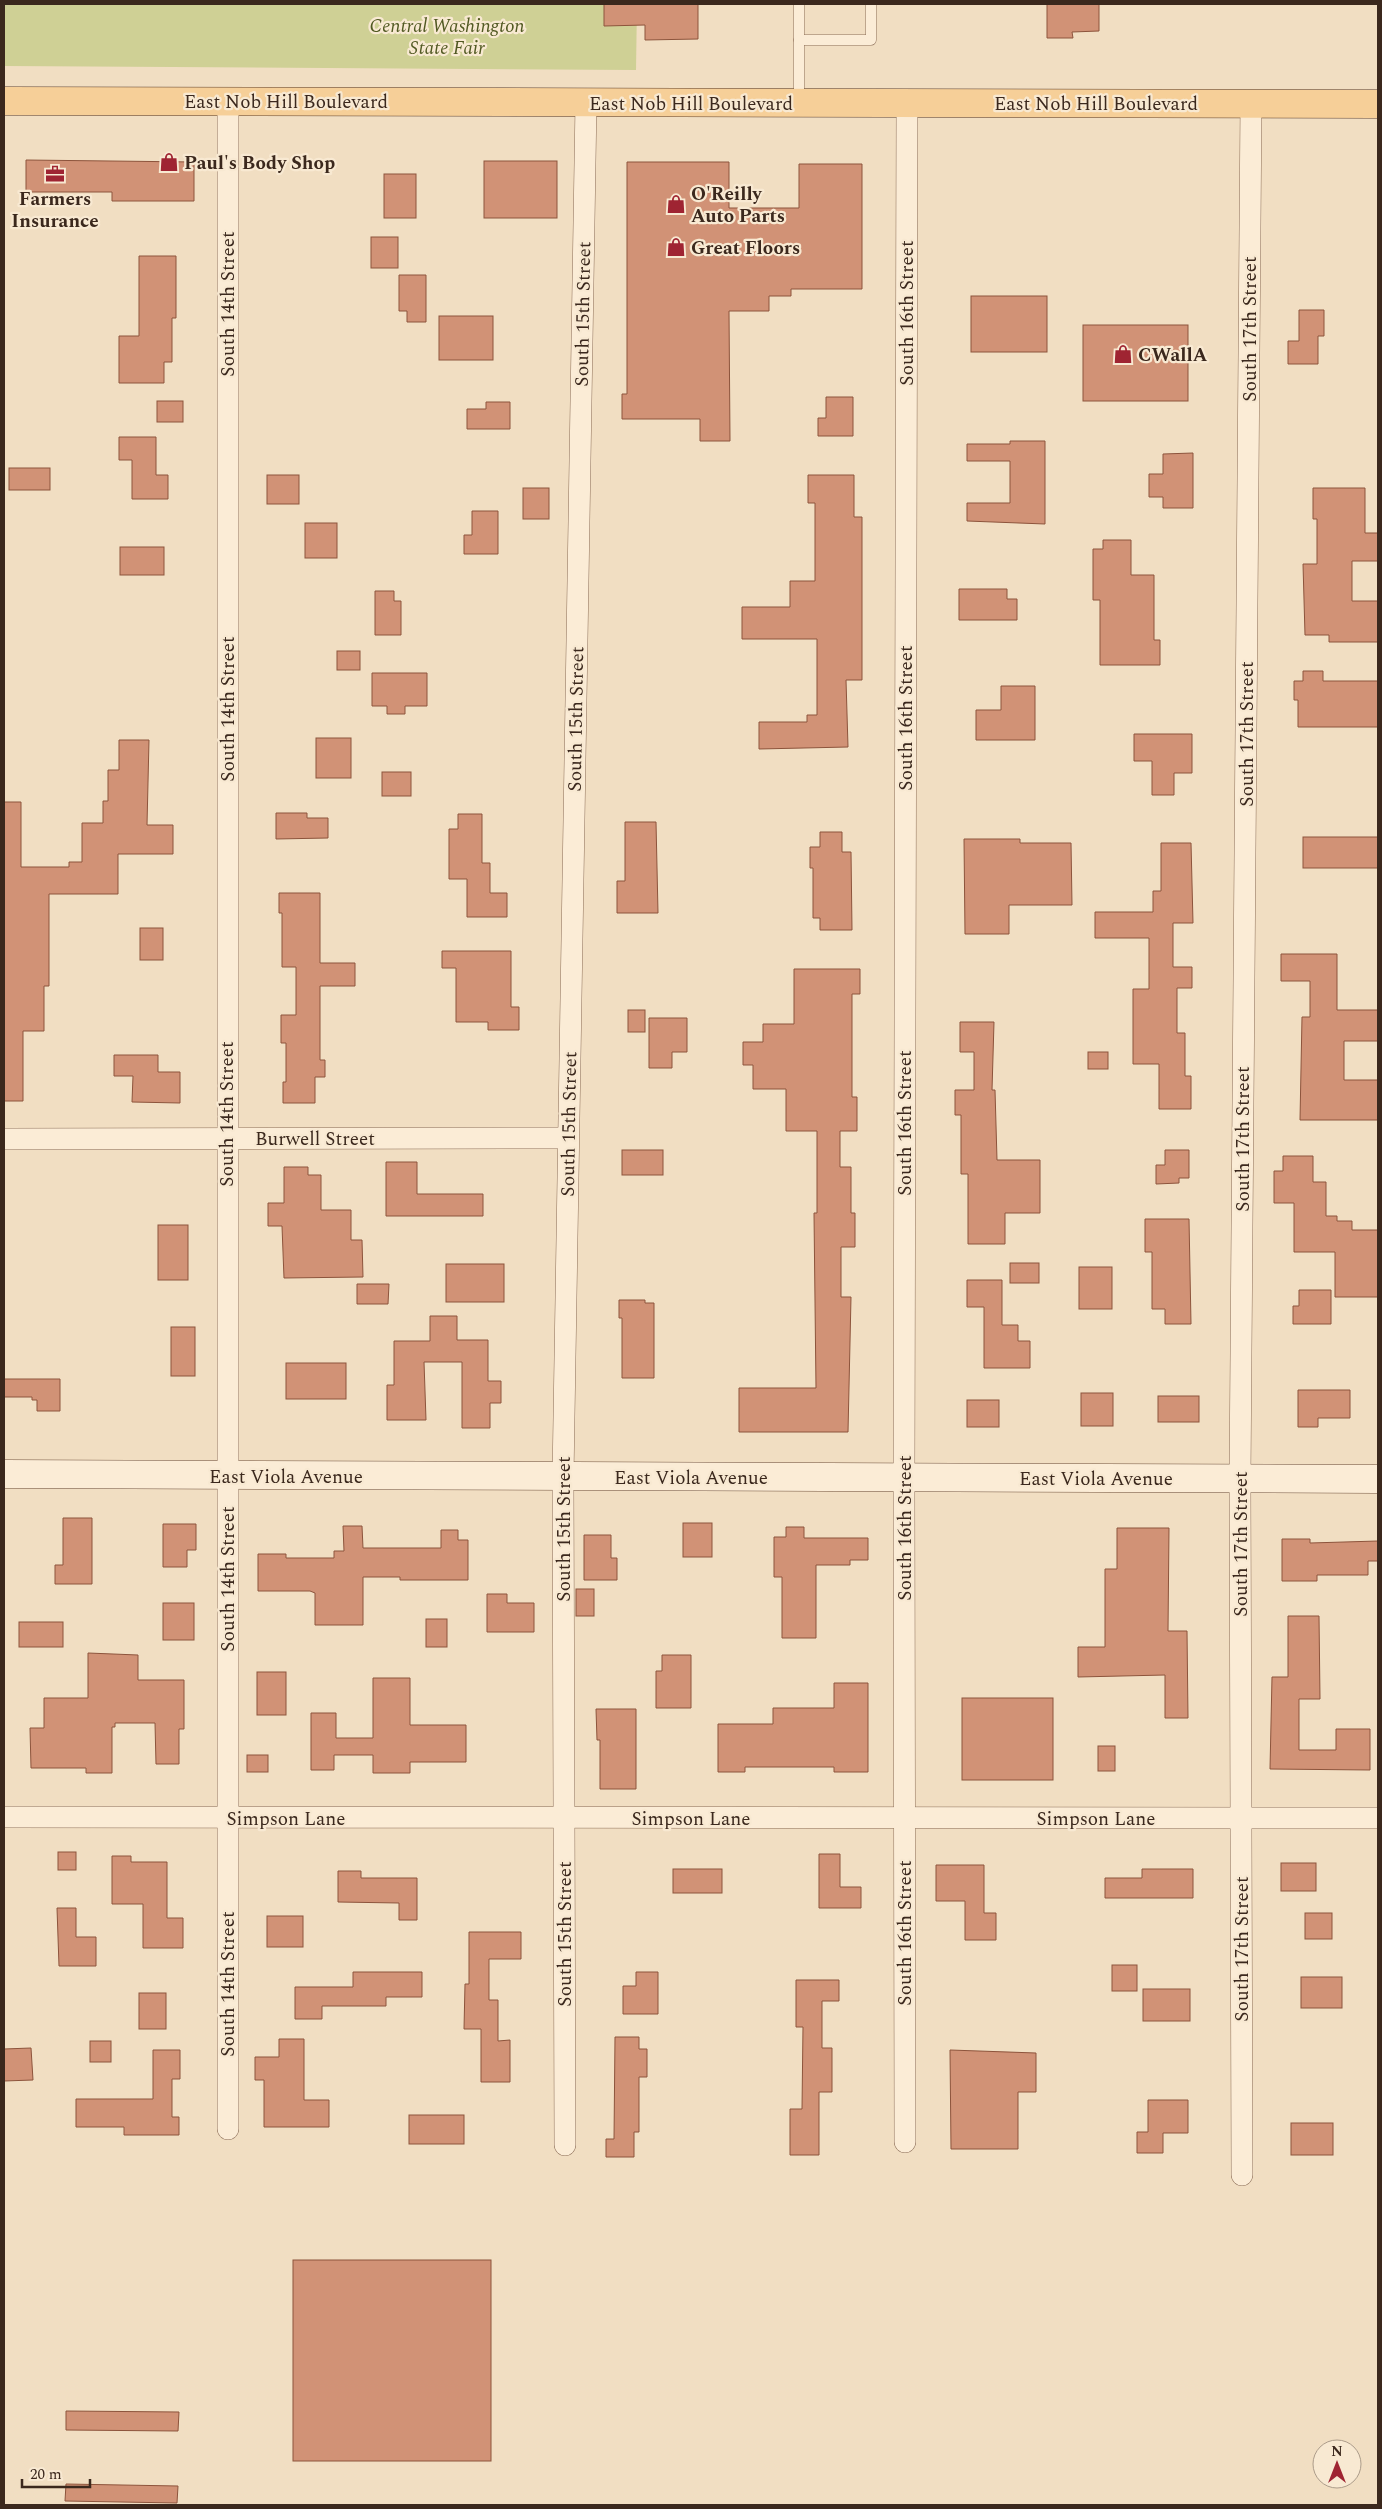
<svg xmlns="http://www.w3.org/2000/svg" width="1382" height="2509" font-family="Spectral,serif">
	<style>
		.green { fill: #cfd095 }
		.building { fill: #d19276; stroke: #8d543c }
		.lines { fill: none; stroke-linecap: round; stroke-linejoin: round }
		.lane-casing { stroke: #8c6e58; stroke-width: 11 }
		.street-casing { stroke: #8c6e58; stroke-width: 22 }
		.secondary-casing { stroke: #6e4f3b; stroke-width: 29 }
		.primary-casing { stroke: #5a3d2c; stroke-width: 29 }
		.lane { stroke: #fbecd6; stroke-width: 10 }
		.street { stroke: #fbecd6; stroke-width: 21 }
		.secondary { stroke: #fbecd6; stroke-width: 28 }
		.primary { stroke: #f6cf98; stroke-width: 28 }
		.labels { text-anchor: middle; stroke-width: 4.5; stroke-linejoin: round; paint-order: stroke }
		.park-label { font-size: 19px; font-style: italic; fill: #515922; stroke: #f8e9d2 }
		.street-label { font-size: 19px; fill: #3b281d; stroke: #f8e9d2 }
		.poi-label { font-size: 19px; font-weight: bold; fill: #3b281d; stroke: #f8e9d2; text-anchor: start }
	</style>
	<rect width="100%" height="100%" fill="#f1dec2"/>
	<polygon class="green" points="4,4 637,4 636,70 4,66"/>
	<g class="building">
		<polygon points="604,4 698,4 698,39 645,40 645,25 604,26"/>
		<polygon points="1047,4 1099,4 1099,31 1072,32 1073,38 1047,38"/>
		<polygon points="26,160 194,162 194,201 112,201 112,192 26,192"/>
		<rect x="484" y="161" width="73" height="57"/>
		<polygon points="627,162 729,162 729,208 799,208 799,164 862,164 862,289 791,289 791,296 769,296 769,311 729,311 730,441 700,441 700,419 622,419 622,394 627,394"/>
		<rect x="384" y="174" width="32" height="44"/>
		<rect x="371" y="237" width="27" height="31"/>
		<polygon points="139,256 176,256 176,318 172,318 172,362 164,362 164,383 119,383 119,336 139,336"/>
		<polygon points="399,275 426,275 426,322 407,322 407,311 399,311"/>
		<rect x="971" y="296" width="76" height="56"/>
		<polygon points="1299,310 1324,310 1324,336 1318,336 1318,364 1288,364 1288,341 1299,341"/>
		<rect x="439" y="316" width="54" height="44"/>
		<rect x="1083" y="325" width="105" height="76"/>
		<polygon points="826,397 853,397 853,436 818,436 818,418 826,418"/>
		<rect x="157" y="401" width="26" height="21"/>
		<polygon points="486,402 510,402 510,429 467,429 467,409 486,409"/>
		<polygon points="119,437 156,437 156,475 168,475 168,499 132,499 132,460 119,460"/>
		<polygon points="1010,441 1045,441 1045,524 967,521 967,503 1010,503 1010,461 967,461 967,444 1010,444"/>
		<polygon points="1193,453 1193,508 1163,508 1163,497 1149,497 1149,474 1163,474 1163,454"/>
		<rect x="9" y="468" width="41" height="22"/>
		<rect x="267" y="475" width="32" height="29"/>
		<polygon points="808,475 854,475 854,517 862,517 862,680 846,680 848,747 759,749 759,722 807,722 807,715 817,715 817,639 742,639 742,607 790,607 790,581 815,581 815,503 808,503"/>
		<rect x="523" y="488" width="26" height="31"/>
		<polygon points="1313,488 1365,488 1365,533 1378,533 1378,561 1352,561 1352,601 1378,601 1378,642 1329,642 1329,635 1305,635 1303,564 1317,564 1317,519 1313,519"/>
		<polygon points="472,511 498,511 498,554 464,554 464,535 472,535"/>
		<rect x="305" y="523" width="32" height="35"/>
		<polygon points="1103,540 1131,540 1131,575 1154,575 1154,640 1160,640 1160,665 1100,665 1100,600 1093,600 1093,549 1103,549"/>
		<rect x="120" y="547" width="44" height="28"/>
		<polygon points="959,589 1007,589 1007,599 1017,599 1017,620 959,620"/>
		<polygon points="375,591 394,591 394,601 401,601 401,635 375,635"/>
		<rect x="337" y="651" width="23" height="19"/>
		<polygon points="1303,671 1323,671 1323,681 1378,681 1378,727 1298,727 1298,700 1294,700 1294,681 1303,681"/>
		<polygon points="372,673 427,673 427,706 405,706 405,714 387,714 387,706 372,706"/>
		<polygon points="1001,686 1035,686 1035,740 976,740 976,710 1001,710"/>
		<polygon points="1134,734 1192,734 1192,773 1174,773 1174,795 1152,795 1152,761 1134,761"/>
		<rect x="316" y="738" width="35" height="40"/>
		<polygon points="119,740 149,740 147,825 173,825 173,854 118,854 118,894 49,894 49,986 44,986 44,1031 23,1031 23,1101 4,1101 4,802 21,802 21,867 69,867 69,862 82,862 82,823 103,823 103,801 108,801 108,770 119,770"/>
		<rect x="382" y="772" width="29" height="24"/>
		<polygon points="276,813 307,813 307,818 328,818 328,838 276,839"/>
		<polygon points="458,814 482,814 482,863 490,863 490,893 507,893 507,917 467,917 467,879 449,879 449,829 458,829"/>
		<polygon points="625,822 656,822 658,913 617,913 617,881 625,881"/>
		<polygon points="820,832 842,832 842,852 851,852 852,930 820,930 820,918 813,918 813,868 810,868 810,847 820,847"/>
		<rect x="1303" y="837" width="75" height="31"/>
		<polygon points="964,839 1020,839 1020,843 1071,843 1072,905 1009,905 1009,934 965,934"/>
		<polygon points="1161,843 1191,843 1193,923 1173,923 1173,967 1192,967 1192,988 1177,988 1177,1033 1185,1033 1185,1076 1191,1076 1191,1109 1159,1109 1159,1064 1133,1064 1133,989 1149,989 1149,938 1095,938 1095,912 1153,912 1153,891 1161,891"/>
		<polygon points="279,893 320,893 320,963 355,963 355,986 320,986 320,1060 325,1060 325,1077 315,1077 315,1103 283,1103 283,1082 286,1082 286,1043 281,1043 281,1015 296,1015 296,967 282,967 282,913 279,913"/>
		<rect x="140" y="928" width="23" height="32"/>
		<polygon points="442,951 511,951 511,1007 519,1007 519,1030 488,1030 488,1022 456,1022 456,968 442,968"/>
		<polygon points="1281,954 1337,954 1337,1010 1378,1010 1378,1041 1344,1041 1344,1080 1378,1080 1378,1120 1300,1120 1302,1017 1310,1017 1310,981 1281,981"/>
		<polygon points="794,969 860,969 860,994 852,994 852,1097 857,1097 857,1131 840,1131 840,1167 851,1167 851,1213 855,1213 855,1247 841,1247 841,1297 851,1297 848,1432 739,1432 739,1388 816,1388 814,1213 817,1213 817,1131 786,1131 786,1089 753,1089 753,1065 743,1065 743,1042 763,1042 763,1024 794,1024"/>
		<rect x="628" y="1010" width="17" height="22"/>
		<polygon points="649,1018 687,1018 687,1052 672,1052 672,1068 649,1068"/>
		<polygon points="960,1022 994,1022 992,1090 995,1090 997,1160 1040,1160 1040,1213 1005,1213 1005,1244 968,1244 968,1174 961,1174 961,1115 955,1115 955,1090 974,1090 974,1052 960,1052"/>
		<rect x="1088" y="1052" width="20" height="17"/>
		<polygon points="114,1055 158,1055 158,1072 180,1072 180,1103 132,1102 133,1076 114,1076"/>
		<rect x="622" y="1150" width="41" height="25"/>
		<polygon points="1165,1150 1189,1150 1189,1178 1179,1178 1179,1183 1156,1184 1156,1165 1165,1165"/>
		<polygon points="1283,1156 1313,1156 1313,1182 1326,1182 1326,1216 1337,1216 1337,1221 1352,1221 1352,1230 1378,1230 1378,1297 1335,1297 1335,1252 1294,1252 1294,1203 1274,1203 1274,1171 1283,1171"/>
		<polygon points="386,1162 417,1162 417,1194 483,1194 483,1216 386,1216"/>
		<polygon points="284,1167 308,1167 308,1175 321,1175 321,1210 351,1210 351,1240 362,1240 363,1277 284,1278 282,1226 268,1226 268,1203 284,1203"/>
		<polygon points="1145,1219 1189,1219 1191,1324 1165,1324 1165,1309 1152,1309 1152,1252 1145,1252"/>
		<rect x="158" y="1225" width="30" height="55"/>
		<rect x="1010" y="1263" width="29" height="20"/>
		<rect x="446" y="1264" width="58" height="38"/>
		<rect x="1079" y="1267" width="33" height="42"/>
		<polygon points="967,1280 1002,1280 1002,1325 1018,1325 1018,1341 1030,1341 1030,1368 984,1368 984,1307 967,1307"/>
		<polygon points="357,1284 389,1284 388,1304 357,1304"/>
		<polygon points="1299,1290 1331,1290 1331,1324 1293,1324 1293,1306 1299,1306"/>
		<polygon points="619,1300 645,1300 645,1303 654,1303 654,1378 622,1378 622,1318 619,1318"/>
		<polygon points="430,1316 457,1316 457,1340 488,1340 488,1381 501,1381 501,1403 490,1403 490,1428 462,1428 462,1362 424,1362 426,1420 387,1420 387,1385 394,1385 394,1341 430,1341"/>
		<rect x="171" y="1327" width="24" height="49"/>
		<rect x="286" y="1363" width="60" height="36"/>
		<polygon points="4,1379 60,1379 60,1411 37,1411 37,1400 32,1400 32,1397 4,1397"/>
		<polygon points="1298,1390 1350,1390 1350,1418 1318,1418 1318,1427 1298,1427"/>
		<rect x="1081" y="1393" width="32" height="33"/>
		<rect x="1158" y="1396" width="41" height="26"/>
		<rect x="967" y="1400" width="32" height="27"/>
		<polygon points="63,1518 92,1518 92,1584 55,1584 55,1565 63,1565"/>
		<rect x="683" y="1523" width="29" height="34"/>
		<polygon points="163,1524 196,1524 196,1550 187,1550 187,1567 163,1567"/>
		<polygon points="343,1526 362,1526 363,1548 441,1548 441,1530 458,1530 458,1540 468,1540 468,1580 400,1580 400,1577 363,1577 363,1625 315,1625 315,1593 310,1591 258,1591 258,1554 286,1554 286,1558 334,1558 334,1551 344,1551"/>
		<polygon points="786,1527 804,1527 804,1538 868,1538 868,1560 850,1560 850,1565 816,1565 816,1638 782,1638 782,1577 774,1577 774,1537 786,1537"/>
		<polygon points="1117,1528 1169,1528 1168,1631 1187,1631 1188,1718 1165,1718 1165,1675 1078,1677 1078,1647 1105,1647 1105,1569 1117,1569"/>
		<polygon points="584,1535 611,1535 611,1558 617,1558 617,1580 584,1580"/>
		<polygon points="1282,1539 1310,1539 1310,1543 1378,1541 1378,1561 1368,1561 1368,1575 1317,1575 1317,1581 1282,1581"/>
		<rect x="576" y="1589" width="18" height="27"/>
		<polygon points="487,1594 507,1594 507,1603 534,1603 534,1632 487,1632"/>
		<rect x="163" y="1603" width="31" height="37"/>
		<polygon points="1288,1616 1319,1616 1320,1699 1299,1699 1299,1750 1336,1750 1336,1729 1370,1729 1370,1770 1270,1769 1272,1677 1288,1677"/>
		<rect x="426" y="1619" width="21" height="28"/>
		<rect x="19" y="1622" width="44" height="25"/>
		<polygon points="88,1653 138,1655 138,1680 184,1680 184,1729 179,1729 179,1764 156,1764 155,1723 115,1723 115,1727 112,1727 112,1773 86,1773 86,1768 31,1768 30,1728 44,1728 44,1698 88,1698"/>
		<polygon points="662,1655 691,1655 691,1708 656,1708 656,1671 662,1671"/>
		<rect x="257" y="1672" width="29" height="43"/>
		<polygon points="373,1678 410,1678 410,1725 466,1725 466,1762 410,1762 410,1773 373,1773 373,1755 334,1755 334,1770 311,1770 311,1713 336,1713 336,1738 373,1738"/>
		<polygon points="834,1683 868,1683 868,1772 834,1772 834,1767 745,1767 745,1772 718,1772 718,1724 773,1724 773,1708 834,1708"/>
		<rect x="962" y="1698" width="91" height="82"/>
		<polygon points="596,1709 636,1709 636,1789 600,1789 600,1740 597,1740"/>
		<rect x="1098" y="1746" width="17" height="25"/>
		<rect x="247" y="1755" width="21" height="17"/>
		<rect x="58" y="1852" width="18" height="18"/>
		<polygon points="819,1854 840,1854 840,1887 861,1887 861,1908 819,1908"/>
		<polygon points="112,1856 131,1856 131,1862 167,1862 167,1918 183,1918 183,1948 143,1948 143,1904 112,1904"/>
		<rect x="1281" y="1863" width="35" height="28"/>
		<polygon points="936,1865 984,1865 984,1913 996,1913 996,1940 965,1940 965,1901 936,1901"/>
		<rect x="673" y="1869" width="49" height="24"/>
		<polygon points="1142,1869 1193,1869 1193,1898 1105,1898 1105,1878 1142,1878"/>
		<polygon points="338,1871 361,1871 361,1878 417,1878 417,1920 399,1920 399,1903 338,1902"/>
		<polygon points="57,1908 76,1908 76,1937 96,1937 96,1966 59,1966"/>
		<rect x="1305" y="1913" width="27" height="26"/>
		<rect x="267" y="1916" width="36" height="31"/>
		<polygon points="469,1932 521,1932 521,1959 489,1959 489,2000 498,2000 498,2041 510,2040 510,2082 481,2082 481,2029 464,2029 465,1984 469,1984"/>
		<rect x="1112" y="1965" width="25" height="26"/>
		<polygon points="353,1972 422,1972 422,1997 386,1997 386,2006 322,2006 322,2019 295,2019 295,1987 353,1987"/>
		<polygon points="636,1972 658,1972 658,2014 623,2014 623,1986 636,1986"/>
		<rect x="1301" y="1977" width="41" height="31"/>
		<polygon points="796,1980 839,1980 839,2001 822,2001 822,2048 832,2048 832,2092 819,2092 819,2155 790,2155 790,2109 802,2109 803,2027 796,2027"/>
		<rect x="1143" y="1989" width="47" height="32"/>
		<rect x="139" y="1993" width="27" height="36"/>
		<polygon points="615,2037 639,2037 639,2049 647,2049 647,2077 639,2077 639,2132 634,2132 634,2157 606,2157 606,2139 614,2139"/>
		<polygon points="279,2039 304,2039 304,2100 329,2100 329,2127 264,2127 264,2080 255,2080 255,2057 279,2057"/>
		<rect x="90" y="2041" width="21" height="21"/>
		<polygon points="31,2048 33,2080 4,2081 4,2049"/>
		<polygon points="153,2050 180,2050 180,2079 172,2079 172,2117 179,2117 179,2135 124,2135 124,2127 76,2127 76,2099 153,2099"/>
		<polygon points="950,2050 1036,2053 1036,2092 1018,2092 1018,2149 951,2149"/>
		<polygon points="1148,2100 1188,2100 1188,2133 1163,2133 1163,2153 1137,2153 1137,2132 1148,2132"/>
		<rect x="409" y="2115" width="55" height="29"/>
		<rect x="1291" y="2123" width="42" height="32"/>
		<rect x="293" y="2260" width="198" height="201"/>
		<polygon points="66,2411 179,2412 178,2431 66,2430"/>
		<polygon points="66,2484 178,2486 177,2503 65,2501"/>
	</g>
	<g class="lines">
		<g class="lane-casing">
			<g id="lane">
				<polyline points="799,40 871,40 871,4"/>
				<polyline points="799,102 799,4"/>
			</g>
		</g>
		<g class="street-casing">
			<g id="street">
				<polyline points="228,100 228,2129"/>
				<polyline points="4,1139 567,1138"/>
				<polyline points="4,1817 1378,1818"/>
				<polyline points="905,2142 904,1478 907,103"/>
				<polyline points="565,2145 563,1477 586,103"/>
				<polyline points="1242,2175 1240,1478 1251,103"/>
			</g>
		</g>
		<g class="secondary-casing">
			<polyline id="secondary" points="4,1474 1378,1479"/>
		</g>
		<g class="primary-casing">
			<polyline id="primary" points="4,101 1378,104"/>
		</g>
		<use href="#lane" class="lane"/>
		<use href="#street" class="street"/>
		<use href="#secondary" class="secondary"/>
		<use href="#primary" class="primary"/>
	</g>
	<defs>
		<g id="shop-bare" transform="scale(1.5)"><path d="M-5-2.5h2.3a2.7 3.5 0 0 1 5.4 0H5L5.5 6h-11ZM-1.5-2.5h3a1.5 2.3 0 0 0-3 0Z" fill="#9f2432" stroke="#f8e9d2" stroke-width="2.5" paint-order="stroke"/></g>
		<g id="office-bare" transform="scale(1.5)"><path d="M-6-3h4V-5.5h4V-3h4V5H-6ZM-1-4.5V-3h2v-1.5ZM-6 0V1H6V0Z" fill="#9f2432" stroke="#f8e9d2" stroke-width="2.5" paint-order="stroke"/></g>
	</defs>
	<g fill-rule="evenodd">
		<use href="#shop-bare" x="169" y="162"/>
		<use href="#office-bare" x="55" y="174"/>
		<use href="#shop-bare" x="676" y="204"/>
		<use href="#shop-bare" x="676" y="247"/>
		<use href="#shop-bare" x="1123" y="354"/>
	</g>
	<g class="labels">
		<g class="park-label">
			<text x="447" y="32">Central Washington<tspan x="447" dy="22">State Fair</tspan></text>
		</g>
		<g class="street-label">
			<text x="286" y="108">East Nob Hill Boulevard</text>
			<text x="691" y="110">East Nob Hill Boulevard</text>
			<text x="1096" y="110">East Nob Hill Boulevard</text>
			<text transform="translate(227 304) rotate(-90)" y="7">South 14th Street</text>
			<text transform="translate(906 313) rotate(-90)" y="7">South 16th Street</text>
			<text transform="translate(582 314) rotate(-89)" y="7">South 15th Street</text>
			<text transform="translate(1249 329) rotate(-90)" y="7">South 17th Street</text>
			<text transform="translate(227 709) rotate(-90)" y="7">South 14th Street</text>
			<text transform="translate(905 718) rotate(-90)" y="7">South 16th Street</text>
			<text transform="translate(575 719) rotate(-89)" y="7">South 15th Street</text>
			<text transform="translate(1246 734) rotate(-90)" y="7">South 17th Street</text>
			<text transform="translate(226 1114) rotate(-90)" y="7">South 14th Street</text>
			<text transform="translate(904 1123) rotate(-90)" y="7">South 16th Street</text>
			<text transform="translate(568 1124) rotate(-89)" y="7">South 15th Street</text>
			<text x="315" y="1145">Burwell Street</text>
			<text transform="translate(1242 1139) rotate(-90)" y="7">South 17th Street</text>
			<text x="286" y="1483">East Viola Avenue</text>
			<text x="691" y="1484">East Viola Avenue</text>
			<text x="1096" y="1485">East Viola Avenue</text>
			<text transform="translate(904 1528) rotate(-90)" y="7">South 16th Street</text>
			<text transform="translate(563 1529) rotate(-90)" y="7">South 15th Street</text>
			<text transform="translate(1240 1544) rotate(-90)" y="7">South 17th Street</text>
			<text transform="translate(227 1579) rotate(-90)" y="7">South 14th Street</text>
			<text x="286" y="1825">Simpson Lane</text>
			<text x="691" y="1825">Simpson Lane</text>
			<text x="1096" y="1825">Simpson Lane</text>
			<text transform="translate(904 1933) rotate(-90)" y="7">South 16th Street</text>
			<text transform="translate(564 1934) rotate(-90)" y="7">South 15th Street</text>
			<text transform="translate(1241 1949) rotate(-90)" y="7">South 17th Street</text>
			<text transform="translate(227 1984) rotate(-90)" y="7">South 14th Street</text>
		</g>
		<g class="poi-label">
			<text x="184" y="169">Paul's Body Shop</text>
			<text x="691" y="200">O'Reilly<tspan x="691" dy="22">Auto Parts</tspan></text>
			<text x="55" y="205" text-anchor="middle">Farmers<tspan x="55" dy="22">Insurance</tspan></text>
			<text x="691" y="254">Great Floors</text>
			<text x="1138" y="361">CWallA</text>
		</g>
	</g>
	<rect width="1382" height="2509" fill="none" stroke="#3b281d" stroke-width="10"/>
	<g transform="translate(1337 2464)"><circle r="24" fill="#f8e9d2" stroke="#ac9c8a"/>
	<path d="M0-4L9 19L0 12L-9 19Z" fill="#9f2432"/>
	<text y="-8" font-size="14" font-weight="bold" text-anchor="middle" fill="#3b281d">N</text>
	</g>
	<path d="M22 2479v8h68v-8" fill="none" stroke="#3b281d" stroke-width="2.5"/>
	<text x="30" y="2479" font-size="15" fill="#3b281d" stroke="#f8e9d2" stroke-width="4" paint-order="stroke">20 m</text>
</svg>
